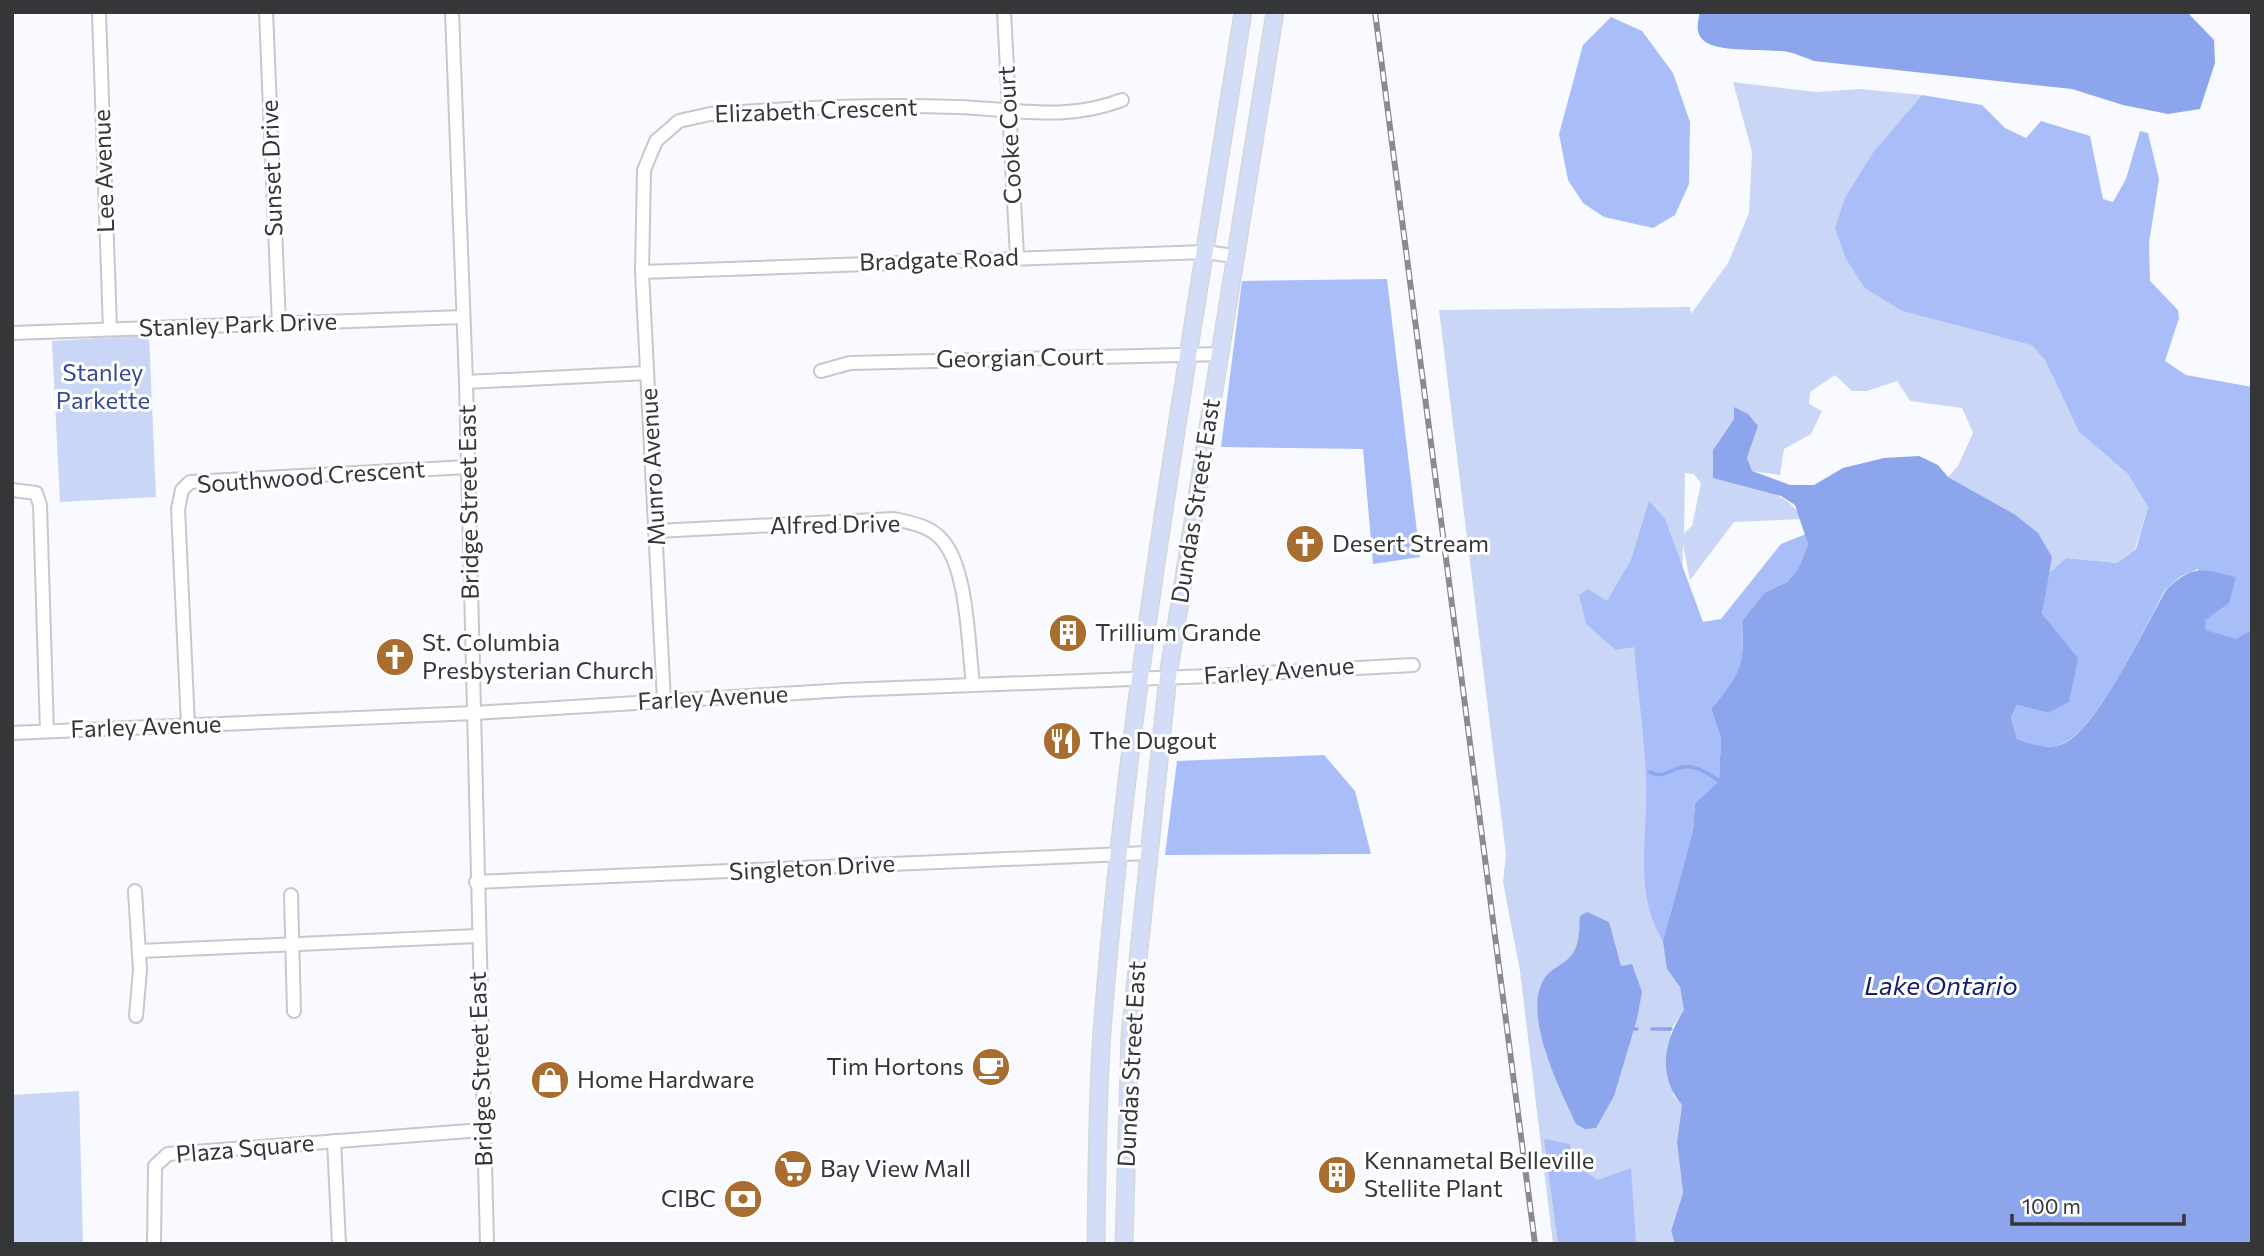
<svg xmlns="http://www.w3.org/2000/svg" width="2264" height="1256" font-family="Commissioner,sans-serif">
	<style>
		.green { fill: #cad6f5; fill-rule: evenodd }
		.forest { fill: #a9bdf8 }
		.water { fill: #8da5ed }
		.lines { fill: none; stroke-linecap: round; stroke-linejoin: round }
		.stream { stroke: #8da5ed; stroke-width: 3.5 }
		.minor-casing { stroke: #c6c8ce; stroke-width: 16 }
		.major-casing { stroke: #d7d7d7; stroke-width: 19 }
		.minor { stroke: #fff; stroke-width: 12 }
		.major { stroke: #d4ddf7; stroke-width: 16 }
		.rail-casing { stroke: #8a8b8e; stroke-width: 6 }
		.rail { stroke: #fff; stroke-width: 3.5; stroke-dasharray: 10; stroke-linecap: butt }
		.labels { text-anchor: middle; stroke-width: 6; stroke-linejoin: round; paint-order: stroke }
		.street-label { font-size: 24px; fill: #353638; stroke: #fff }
		.park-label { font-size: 24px; fill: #34489c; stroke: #fff }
		.poi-label { font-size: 24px; fill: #353638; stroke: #fff; text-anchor: start }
		.water-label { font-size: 26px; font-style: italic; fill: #151f71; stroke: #fff }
	</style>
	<rect width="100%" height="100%" fill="#f8faff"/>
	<g class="green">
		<path d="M1733 82 1816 92 1860 89 1922 95 1874 151 1902 311 2031 345 2045 360 2079 432 2128 474 2148 507 2135 549 2117 563 2066 558 2048 574 2052 557 2014 514 1948 477 1958 466 1973 433 1962 408 1910 401 1897 381 1867 391H1852L1835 375 1810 392 1809 404 1822 411 1811 434 1784 449 1780 475 1751 471 1747 458 1758 426 1734 419 1713 450V477C1744 486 1787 488 1802 519L1734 522 1690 580 1683 545 1667 969 1680 987 1684 1010 1671 1029 1673 1095 1682 1105 1677 1142 1683 1193 1671 1231 1675 1244H1553L1520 971 1503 882 1506 855 1439 310 1690 307 1691 314 1728 263 1749 213 1752 152ZM1685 473 1694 474 1701 483 1692 526 1684 533Z"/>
		<polygon points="149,335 156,497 60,502 52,341"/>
		<polygon points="79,1091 83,1244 12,1244 12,1095"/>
	</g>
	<g class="forest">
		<polygon points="1611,17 1642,31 1673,73 1690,122 1689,184 1675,215 1653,228 1604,217 1583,203 1568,180 1559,134 1583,45"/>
		<path d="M1922 95 1982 105 2005 128 2026 138 2041 121 2090 136 2103 199 2113 202 2126 179 2140 131 2148 133 2159 179 2149 243 2150 281 2178 310 2179 318 2165 361 2186 375 2252 387V630L2236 640 2206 630 2198 569 2181 576 2165 590C2146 625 2097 729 2064 743 2048 751 2033 744 2017 739L2011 717 2017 705 2048 713 2042 614 2048 574 2066 558 2117 563 2136 549 2148 507 2128 474 2079 432 2045 360 2031 345 1902 311 1865 288 1846 259 1835 228 1845 198 1874 151Z"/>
		<polygon points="1387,279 1420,557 1373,564 1363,449 1221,447 1242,281"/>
		<path d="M1649 501 1665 519 1703 622 1721 619 1781 544 1806 534 1808 544 1798 569 1787 582 1764 593 1742 621C1745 667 1740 673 1711 709L1721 738 1719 781 1695 803 1693 830 1663 941C1632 891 1649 833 1646 777 1644 734 1638 690 1634 647L1616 650 1586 624 1579 595 1588 589 1607 601 1631 560Z"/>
		<polygon points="1324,755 1355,791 1371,854 1165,855 1177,761"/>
		<polygon points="1544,1139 1570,1144 1573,1164 1598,1180 1631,1168 1636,1244 1558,1244"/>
	</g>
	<g class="water">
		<path d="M1700 12H2187L2214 40 2215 63 2200 109 2168 114 2123 105 2072 89 1814 61C1806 58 1797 54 1788 52 1767 48 1715 54 1702 39 1695 31 1698 21 1700 12Z"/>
		<path d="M1734 407 1748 414 1758 426 1747 458 1752 471 1790 485H1814L1843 468 1884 458 1919 456 1938 465 1948 477 2014 514 2038 533 2052 557 2042 614 2078 658 2069 702 2048 713 2017 705 2011 717 2017 739C2033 744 2048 751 2065 743 2097 728 2146 625 2166 590 2193 564 2201 569 2236 577L2229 603 2205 620 2206 630 2236 639 2252 630V1244H1675L1671 1231 1683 1193 1677 1142 1682 1105C1657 1076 1664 1040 1684 1010L1680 987 1667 969 1663 941 1693 830 1695 803 1719 781 1721 738 1711 709C1740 673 1745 667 1742 621L1764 593 1787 582 1798 569 1808 544 1795 505 1781 496 1713 478V450L1734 419Z"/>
		<path d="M1587 912 1609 922 1621 966 1632 964 1642 992 1637 1019 1614 1096 1596 1128 1585 1129 1576 1124C1560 1089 1522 1015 1544 979 1550 969 1561 966 1569 958 1580 948 1579 930 1580 916Z"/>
	</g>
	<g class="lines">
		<g class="stream">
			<path d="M1650 772C1673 784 1675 748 1719 781"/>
			<polyline points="1634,1029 1637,1029"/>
			<polyline points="1652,1029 1671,1029"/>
		</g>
		<g class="minor-casing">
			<g id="minor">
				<polyline points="99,12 110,329"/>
				<polyline points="266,12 279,324"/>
				<polyline points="452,12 466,382 487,1244"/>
				<polyline points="1004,12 1017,257"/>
				<polyline points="642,272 1205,252 1234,256"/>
				<polyline points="12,333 463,317"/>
				<polyline points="821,371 850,363 1220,354"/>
				<polyline points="466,382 647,373"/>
				<polyline points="12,490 36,493 40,505 47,731"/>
				<path d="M657 531 894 519C912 523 931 526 943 541 968 571 968 645 973 684"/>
				<path d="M664 701 642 272 644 170 656 141 679 121 710 114C791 108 876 104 957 107 1016 109 1064 122 1122 100"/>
				<polyline points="188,725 178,509 182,490 190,482 468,467"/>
				<polyline points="12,733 474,713 845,690 1210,676 1413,665"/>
				<polyline points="476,882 1147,853"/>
				<polyline points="135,891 140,970 136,1016"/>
				<polyline points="291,895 294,1011"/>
				<polyline points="140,951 477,936"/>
				<polyline points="334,1141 339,1244"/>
				<polyline points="154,1244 155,1166 168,1154 482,1130"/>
			</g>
		</g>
		<g class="major-casing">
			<g id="major">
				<path d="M1096 1244C1097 1173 1097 1102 1102 1032 1128 689 1190 351 1243 12"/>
				<polyline points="1124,1244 1130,1035 1168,676 1275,12"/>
			</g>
		</g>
		<use href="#minor" class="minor"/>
		<use href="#major" class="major"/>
		<g class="rail-casing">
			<polyline id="rail" points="1375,12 1535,1244"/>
		</g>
		<use href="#rail" class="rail"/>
	</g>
	<defs>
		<g id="church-disc" transform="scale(2.0125)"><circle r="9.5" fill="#a96d30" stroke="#fff"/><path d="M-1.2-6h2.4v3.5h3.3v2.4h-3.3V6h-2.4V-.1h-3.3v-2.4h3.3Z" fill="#fff"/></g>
		<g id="building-disc" transform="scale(2.0125)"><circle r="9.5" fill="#a96d30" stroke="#fff"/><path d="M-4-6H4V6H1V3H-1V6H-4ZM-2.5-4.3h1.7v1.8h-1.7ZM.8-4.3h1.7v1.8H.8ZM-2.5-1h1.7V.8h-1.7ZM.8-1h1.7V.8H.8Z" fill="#fff"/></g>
		<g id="restaurant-disc" transform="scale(2.0125)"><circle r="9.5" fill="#a96d30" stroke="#fff"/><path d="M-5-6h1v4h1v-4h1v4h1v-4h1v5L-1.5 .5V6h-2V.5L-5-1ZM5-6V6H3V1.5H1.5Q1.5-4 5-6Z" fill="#fff"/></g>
		<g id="cafe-disc" transform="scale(2.0125)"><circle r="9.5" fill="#a96d30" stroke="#fff"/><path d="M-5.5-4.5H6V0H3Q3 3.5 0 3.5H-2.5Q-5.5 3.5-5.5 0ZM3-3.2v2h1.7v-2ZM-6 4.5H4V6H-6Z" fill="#fff"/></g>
		<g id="shop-disc" transform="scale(2.0125)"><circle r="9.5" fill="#a96d30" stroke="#fff"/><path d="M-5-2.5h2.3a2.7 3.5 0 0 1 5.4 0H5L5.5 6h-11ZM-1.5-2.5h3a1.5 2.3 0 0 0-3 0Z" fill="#fff"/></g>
		<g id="supermarket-disc" transform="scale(2.0125)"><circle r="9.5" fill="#a96d30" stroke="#fff"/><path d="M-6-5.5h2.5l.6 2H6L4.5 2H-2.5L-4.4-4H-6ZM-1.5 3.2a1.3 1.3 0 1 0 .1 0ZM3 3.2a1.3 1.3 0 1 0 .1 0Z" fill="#fff"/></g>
		<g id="bank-disc" transform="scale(2.0125)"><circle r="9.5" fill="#a96d30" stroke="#fff"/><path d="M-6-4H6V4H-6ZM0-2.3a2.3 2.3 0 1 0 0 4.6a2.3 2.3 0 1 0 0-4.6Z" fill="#fff"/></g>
	</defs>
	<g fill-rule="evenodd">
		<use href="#church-disc" x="1305" y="544"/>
		<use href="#building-disc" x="1068" y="633"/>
		<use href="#church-disc" x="395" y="657"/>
		<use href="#restaurant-disc" x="1062" y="741"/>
		<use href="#cafe-disc" x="991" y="1067"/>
		<use href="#shop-disc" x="550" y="1080"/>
		<use href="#supermarket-disc" x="793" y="1169"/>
		<use href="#building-disc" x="1337" y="1175"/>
		<use href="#bank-disc" x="743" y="1199"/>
	</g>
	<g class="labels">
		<g class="street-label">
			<text transform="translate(816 111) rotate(-2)" y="8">Elizabeth Crescent</text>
			<text transform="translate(1010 135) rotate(-93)" y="8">Cooke Court</text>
			<text transform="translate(272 168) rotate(-92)" y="8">Sunset Drive</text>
			<text transform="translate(104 171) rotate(-92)" y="8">Lee Avenue</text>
			<text transform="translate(939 260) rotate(-2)" y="8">Bradgate Road</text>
			<text transform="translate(238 325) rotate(-2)" y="8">Stanley Park Drive</text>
			<text transform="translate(1020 358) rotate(-1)" y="8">Georgian Court</text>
			<text transform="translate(653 467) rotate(-93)" y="8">Munro Avenue</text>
			<text transform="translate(311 477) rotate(-4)" y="8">Southwood Crescent</text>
			<text transform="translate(1196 501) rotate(-81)" y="8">Dundas Street East</text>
			<text transform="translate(469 502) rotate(-91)" y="8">Bridge Street East</text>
			<text transform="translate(835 525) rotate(-1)" y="8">Alfred Drive</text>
			<text transform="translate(1279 671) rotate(-4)" y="8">Farley Avenue</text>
			<text transform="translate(713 698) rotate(-3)" y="8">Farley Avenue</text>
			<text transform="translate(146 727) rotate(-2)" y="8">Farley Avenue</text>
			<text transform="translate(812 868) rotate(-3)" y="8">Singleton Drive</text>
			<text transform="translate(1132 1064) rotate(-87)" y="8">Dundas Street East</text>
			<text transform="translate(481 1069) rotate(-92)" y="8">Bridge Street East</text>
			<text transform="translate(245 1149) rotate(-5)" y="8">Plaza Square</text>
		</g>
		<g class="park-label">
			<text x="103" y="381">Stanley<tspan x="103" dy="28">Parkette</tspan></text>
		</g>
		<g class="poi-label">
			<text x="1332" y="552">Desert Stream</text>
			<text x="1095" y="641">Trillium Grande</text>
			<text x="422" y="651">St. Columbia<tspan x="422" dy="28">Presbysterian Church</tspan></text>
			<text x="1089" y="749">The Dugout</text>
			<text x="964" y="1075" text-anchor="end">Tim Hortons</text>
			<text x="577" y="1088">Home Hardware</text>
			<text x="1364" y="1169">Kennametal Belleville<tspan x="1364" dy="28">Stellite Plant</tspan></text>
			<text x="820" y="1177">Bay View Mall</text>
			<text x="716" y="1207" text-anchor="end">CIBC</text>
		</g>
		<g class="water-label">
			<text x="1941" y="995">Lake Ontario</text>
		</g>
	</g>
	<rect width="2264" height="1256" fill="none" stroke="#353638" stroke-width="28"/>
	<path d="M2012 1214v10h172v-10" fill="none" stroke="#353638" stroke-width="3.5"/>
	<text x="2022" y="1214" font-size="21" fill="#353638" stroke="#ffffff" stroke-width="5" paint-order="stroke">100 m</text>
</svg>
